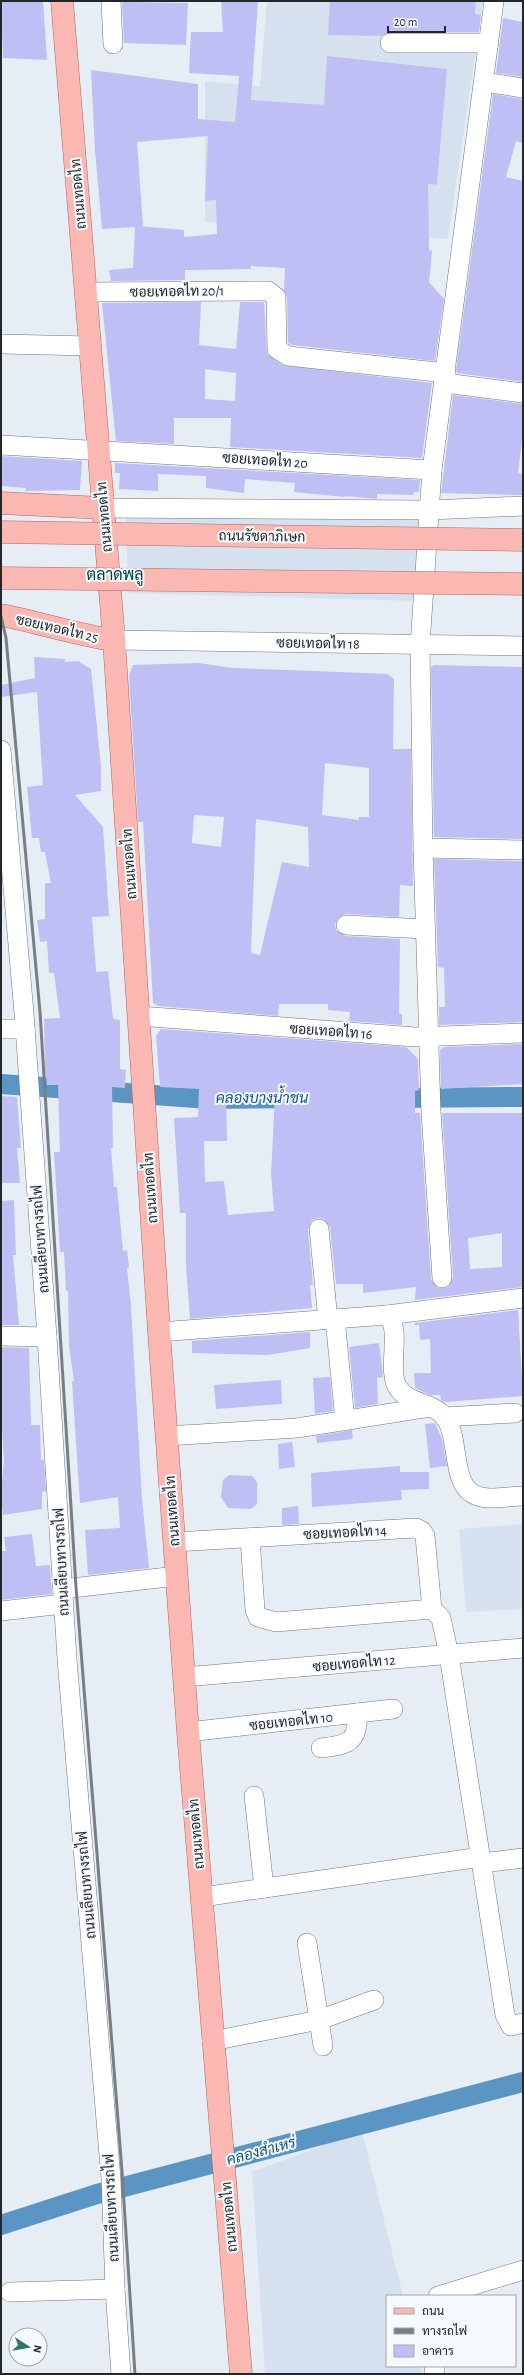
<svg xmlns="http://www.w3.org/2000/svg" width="524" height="2375" font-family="'Alegreya Sans',Sarabun,sans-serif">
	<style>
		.built { fill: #d6e1f0 }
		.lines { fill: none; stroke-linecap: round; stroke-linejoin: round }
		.canal { stroke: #5a95c4; stroke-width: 20 }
		.building { fill: #c0bff5; fill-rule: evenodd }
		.minor-casing { stroke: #70767d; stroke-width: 20 }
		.major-casing { stroke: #ae6762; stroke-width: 23 }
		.minor { stroke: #fff; stroke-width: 19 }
		.major { stroke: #fbb8b3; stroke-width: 22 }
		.rail { stroke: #797e83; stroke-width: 3 }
		.major-bridge-casing { stroke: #ae6762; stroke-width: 23; stroke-linecap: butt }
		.major-bridge { stroke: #fbb8b3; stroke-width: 22 }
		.labels { text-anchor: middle; stroke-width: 4; stroke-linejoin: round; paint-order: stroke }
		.street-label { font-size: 14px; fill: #24272a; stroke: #f6faff }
		.water-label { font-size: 15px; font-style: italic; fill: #0f5683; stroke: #f6faff }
		.quarter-label { font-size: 16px; fill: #01433d; stroke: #f6faff }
	</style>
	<rect width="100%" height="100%" fill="#e6edf5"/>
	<g class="built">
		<polygon points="267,1 483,1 448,239 205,222 205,81 260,87"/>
		<polygon points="126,510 426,515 413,601 128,593"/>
		<polygon points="523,1524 523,1609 466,1612 459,1529"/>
		<polygon points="362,2131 403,2296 387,2296 387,2366 421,2366 423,2374 265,2374 252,2172"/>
	</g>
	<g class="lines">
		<g class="canal">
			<polyline points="1,1084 209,1099 301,1098"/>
			<polyline points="387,1098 523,1097"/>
			<polyline points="1,2225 97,2194 523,2082"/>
		</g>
	</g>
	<g class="building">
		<polygon points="1,1 43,1 47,60 3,58"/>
		<path d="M221 1H258L251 100 324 105 327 56 447 69 437 185 428 184 429 250 432 251 429 282 444 299 435 361 292 345 288 343 287 297 284 290 285 268 251 266V269L185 270V280L111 281 109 270 133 268 135 227 102 229 95 151 91 70 198 84V119L235 122 239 76 189 73 191 32H223ZM208 136 205 201 216 200 217 234 184 237V230L138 226H143L137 142Z"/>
		<polygon points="330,1 476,1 475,14 481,15 479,32 390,32 382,36 328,35"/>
		<polygon points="122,2 188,3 186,45 124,43"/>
		<polygon points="503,18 523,22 523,77 496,73"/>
		<polygon points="493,94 523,99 523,143 516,141 506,177 523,181 523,382 457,373 456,370"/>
		<path d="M201 302 199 345 236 349 240 302H264L267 354 282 365 432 383 422 458 230 447 231 418H174V444L116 441 102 303ZM205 369 236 373 235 401 205 399Z"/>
		<polygon points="453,395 523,404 523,432 518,473 523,474 523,495 441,493"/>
		<polygon points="1,456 82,461 80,490 26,491 26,488 1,486"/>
		<polygon points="115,463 420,480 419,492 414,492 413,495 377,494 377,499 345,496 345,497 294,492 295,483 245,479 244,493 206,488 206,476 158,474 158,491 119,489 120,473 115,473"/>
		<polygon points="34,657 65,659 65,662 78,661 91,669 101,767 101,791 75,795 103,827 109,916 92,917 96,972 108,971 113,1019 120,1020 120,1069 126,1070 125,1088 112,1087 113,1148 111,1148 114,1187 117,1187 123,1251 127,1250 129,1267 127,1268 131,1306 142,1500 149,1568 88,1575 85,1530 120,1528 118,1497 80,1503 72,1381 74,1381 69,1347 68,1291 66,1291 64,1252 60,1252 54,1152 60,1152 58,1085 47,1085 45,1069 44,1019 60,1018 54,973 49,973 47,941 40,942 37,920 45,919 45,883 51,883 45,852 41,852 39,838 32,838 27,787 43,785 37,692 1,697 1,685 35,678"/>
		<path d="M199 663 233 668 365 673 387 674 394 679 393 749H411L413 886 400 885 399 917 346 914 337 919 335 925 336 930 345 936 400 939 399 1014H402V1025L349 1021 350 1012 328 1010V1004H279L278 1016 158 1006 153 1003 143 822H138L129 676 133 665ZM325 763 369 768V817H359V820L322 815ZM194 815 224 817 221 847 192 843ZM256 819 308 827 309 867 282 862 260 955 251 953Z"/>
		<polygon points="434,665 523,667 523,839 434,837 431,667"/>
		<polygon points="434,859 523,861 523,1022 439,1025 439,1007 445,1007 444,968 438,967"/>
		<path d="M161 1029 406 1047 418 1059 419 1090 415 1091V1113H420L431 1279 438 1288 448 1287 453 1277 442 1113H522L523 1287 415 1300 416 1287 363 1293V1284H336L330 1228 324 1219 318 1218 312 1220 308 1230 313 1285H310L312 1308 190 1319 186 1266V1213H180L174 1118 198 1117 199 1089 160 1087 156 1036ZM226 1092 275 1095 271 1174 274 1211 228 1215 224 1181 205 1182 204 1141H227ZM502 1233V1267L470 1269 468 1238Z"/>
		<polygon points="523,1044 523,1084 441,1089 440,1050 444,1047"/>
		<polygon points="1,1096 17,1097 21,1148 17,1148 20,1183 1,1183"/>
		<polygon points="14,1200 16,1255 13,1255 19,1325 1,1325 1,1201"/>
		<polygon points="518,1310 523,1396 445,1402 441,1400 440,1395 430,1395 415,1388 414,1373 431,1373 430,1339 420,1340 419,1325 414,1325 415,1323"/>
		<polygon points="310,1332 310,1348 268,1355 192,1353 192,1341"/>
		<polygon points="379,1343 383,1377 377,1378 378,1404 355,1408 349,1347"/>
		<polygon points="1,1347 29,1348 31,1425 40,1425 41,1460 44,1460 46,1491 42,1492 42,1509 3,1515 1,1495 4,1461 1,1414"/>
		<polygon points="330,1377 333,1411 315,1414 313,1378"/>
		<polygon points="281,1380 282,1404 216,1409 214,1385"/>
		<polygon points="435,1423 442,1439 447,1466 430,1468 425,1424"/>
		<polygon points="352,1430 353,1439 317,1443 316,1436"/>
		<polygon points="292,1442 295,1467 279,1469 278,1444"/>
		<polygon points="400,1466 400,1472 429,1472 429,1489 401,1490 402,1500 312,1507 311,1473"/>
		<polygon points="229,1475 252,1476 257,1482 257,1504 251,1509 228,1508 221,1497 223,1480"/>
		<polygon points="298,1506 299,1524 282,1525 282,1508"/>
		<polygon points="32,1534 36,1566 50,1565 52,1594 1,1600 1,1551 6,1551 4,1537"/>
	</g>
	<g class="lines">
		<g class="minor-casing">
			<g id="minor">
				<polyline points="111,1 113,44"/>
				<polyline points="390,43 489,43"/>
				<polyline points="484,82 523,88"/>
				<polyline points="86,292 268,291 276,297 277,349 288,356 446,373"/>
				<polyline points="1,344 90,346"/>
				<polyline points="445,383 523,393"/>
				<polyline points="1,445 432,470"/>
				<polyline points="102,508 430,510 523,506"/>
				<polyline points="114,640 523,646"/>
				<polyline points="1,750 24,1013 47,1337 67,1659 111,2179 115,2289 121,2374"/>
				<polyline points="423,848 523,850"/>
				<polyline points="346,925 425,929"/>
				<polyline points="139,1016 415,1037 523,1033"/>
				<polyline points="1,1029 25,1029"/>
				<polyline points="319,1229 328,1320"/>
				<polyline points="442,1278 431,1112 423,848 420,645 432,470 494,1"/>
				<polyline points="387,1315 523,1298"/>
				<polyline points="335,1319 345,1420"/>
				<path d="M159 1332 387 1315C403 1329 386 1369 398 1388 409 1404 432 1402 444 1416 462 1438 448 1490 481 1497 493 1500 510 1496 523 1496"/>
				<polyline points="1,1336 47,1337"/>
				<polyline points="444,1417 515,1413"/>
				<polyline points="167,1436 297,1428 430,1407"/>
				<polyline points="250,1538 255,1610 258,1617 276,1622 432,1609"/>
				<polyline points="175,1542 416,1528 422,1531 425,1536 432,1609 441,1618 449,1655 505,2015 511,2026 523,2023"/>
				<polyline points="63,1589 177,1576"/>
				<polyline points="1,1611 63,1604"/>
				<polyline points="184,1677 523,1648"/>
				<polyline points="188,1732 393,1709"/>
				<path d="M321 1748C347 1745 359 1743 357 1713"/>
				<polyline points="254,1796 264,1888"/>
				<polyline points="482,1863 523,1858"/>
				<polyline points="202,1897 481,1857"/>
				<polyline points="307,1943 323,2046"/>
				<polyline points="212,2041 319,2020 374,2000"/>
				<polyline points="10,2292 115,2289"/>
				<polyline points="438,2296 523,2270"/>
				<polyline points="434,2366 435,2374"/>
			</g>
		</g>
		<g class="major-casing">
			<g id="major">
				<polyline points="62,1 114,640 159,1332 188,1732 241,2374"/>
				<polyline points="1,503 102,508"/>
				<path d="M1 615C39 622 75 635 114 640"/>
			</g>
		</g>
		<use href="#minor" class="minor"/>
		<use href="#major" class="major"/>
		<polyline class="rail" points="1,616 6,638 40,1012 76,1587 122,2171 135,2374"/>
		<g class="major-bridge-casing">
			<g id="major-bridge">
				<polyline points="1,532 523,540"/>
				<polyline points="1,578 523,584"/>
			</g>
		</g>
		<use href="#major-bridge" class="major-bridge"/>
	</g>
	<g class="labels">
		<g class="street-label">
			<text transform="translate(78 194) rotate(-95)" y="5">ถนนเทอดไท</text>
			<text transform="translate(177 291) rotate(-1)" y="5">ซอยเทอดไท 20/1</text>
			<text transform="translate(265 460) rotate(4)" y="5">ซอยเทอดไท 20</text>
			<text transform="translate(104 517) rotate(-95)" y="5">ถนนเทอดไท</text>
			<text transform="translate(262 536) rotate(1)" y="5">ถนนรัชดาภิเษก</text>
			<text transform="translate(57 628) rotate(13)" y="5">ซอยเทอดไท 25</text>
			<text transform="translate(318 643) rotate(1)" y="5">ซอยเทอดไท 18</text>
			<text transform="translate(129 864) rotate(-94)" y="5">ถนนเทอดไท</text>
			<text transform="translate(331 1031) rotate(4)" y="5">ซอยเทอดไท 16</text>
			<text transform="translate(150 1188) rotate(-94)" y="5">ถนนเทอดไท</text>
			<text transform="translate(40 1239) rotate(-94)" y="5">ถนนเลียบทางรถไฟ</text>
			<text transform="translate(172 1511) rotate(-94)" y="5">ถนนเทอดไท</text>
			<text transform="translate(345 1532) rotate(-3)" y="5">ซอยเทอดไท 14</text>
			<text transform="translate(61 1562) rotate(-93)" y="5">ถนนเลียบทางรถไฟ</text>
			<text transform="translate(354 1663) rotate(-5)" y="5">ซอยเทอดไท 12</text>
			<text transform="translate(291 1721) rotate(-6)" y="5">ซอยเทอดไท 10</text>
			<text transform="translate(196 1834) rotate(-95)" y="5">ถนนเทอดไท</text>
			<text transform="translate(86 1885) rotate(-95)" y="5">ถนนเลียบทางรถไฟ</text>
			<text transform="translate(111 2208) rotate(-93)" y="5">ถนนเลียบทางรถไฟ</text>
			<text transform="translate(229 2217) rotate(-95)" y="5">ถนนเทอดไท</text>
		</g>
		<g class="water-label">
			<text x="262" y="1103">คลองบางน้ำชน</text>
			<text transform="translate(261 2151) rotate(-15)" y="5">คลองสำเหร่</text>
		</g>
		<g class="quarter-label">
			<text x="115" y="580">ตลาดพลู</text>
		</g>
	</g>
	<rect width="524" height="2375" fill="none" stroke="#24272a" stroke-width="4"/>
	<rect x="386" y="2295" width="130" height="72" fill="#f6faff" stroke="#a2a6aa"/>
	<rect x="394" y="2308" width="20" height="6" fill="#fbb8b3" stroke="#a2a6aa"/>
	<text x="422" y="2315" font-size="12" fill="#24272a">ถนน</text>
	<rect x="394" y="2328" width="20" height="6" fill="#797e83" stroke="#a2a6aa"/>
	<text x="422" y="2335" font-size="12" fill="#24272a">ทางรถไฟ</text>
	<rect x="394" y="2345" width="20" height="12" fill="#c0bff5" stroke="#a2a6aa"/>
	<text x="422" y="2355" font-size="12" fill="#24272a">อาคาร</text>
	<g transform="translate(28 2347) rotate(102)"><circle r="19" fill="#f6faff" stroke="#a2a6aa"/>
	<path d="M0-3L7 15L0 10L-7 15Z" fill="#2d756d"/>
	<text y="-6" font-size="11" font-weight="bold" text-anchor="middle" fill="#24272a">N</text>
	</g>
	<path d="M388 26v6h57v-6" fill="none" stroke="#24272a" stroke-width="2"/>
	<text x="394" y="26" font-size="12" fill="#24272a" stroke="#f6faff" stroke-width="3" paint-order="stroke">20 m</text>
</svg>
